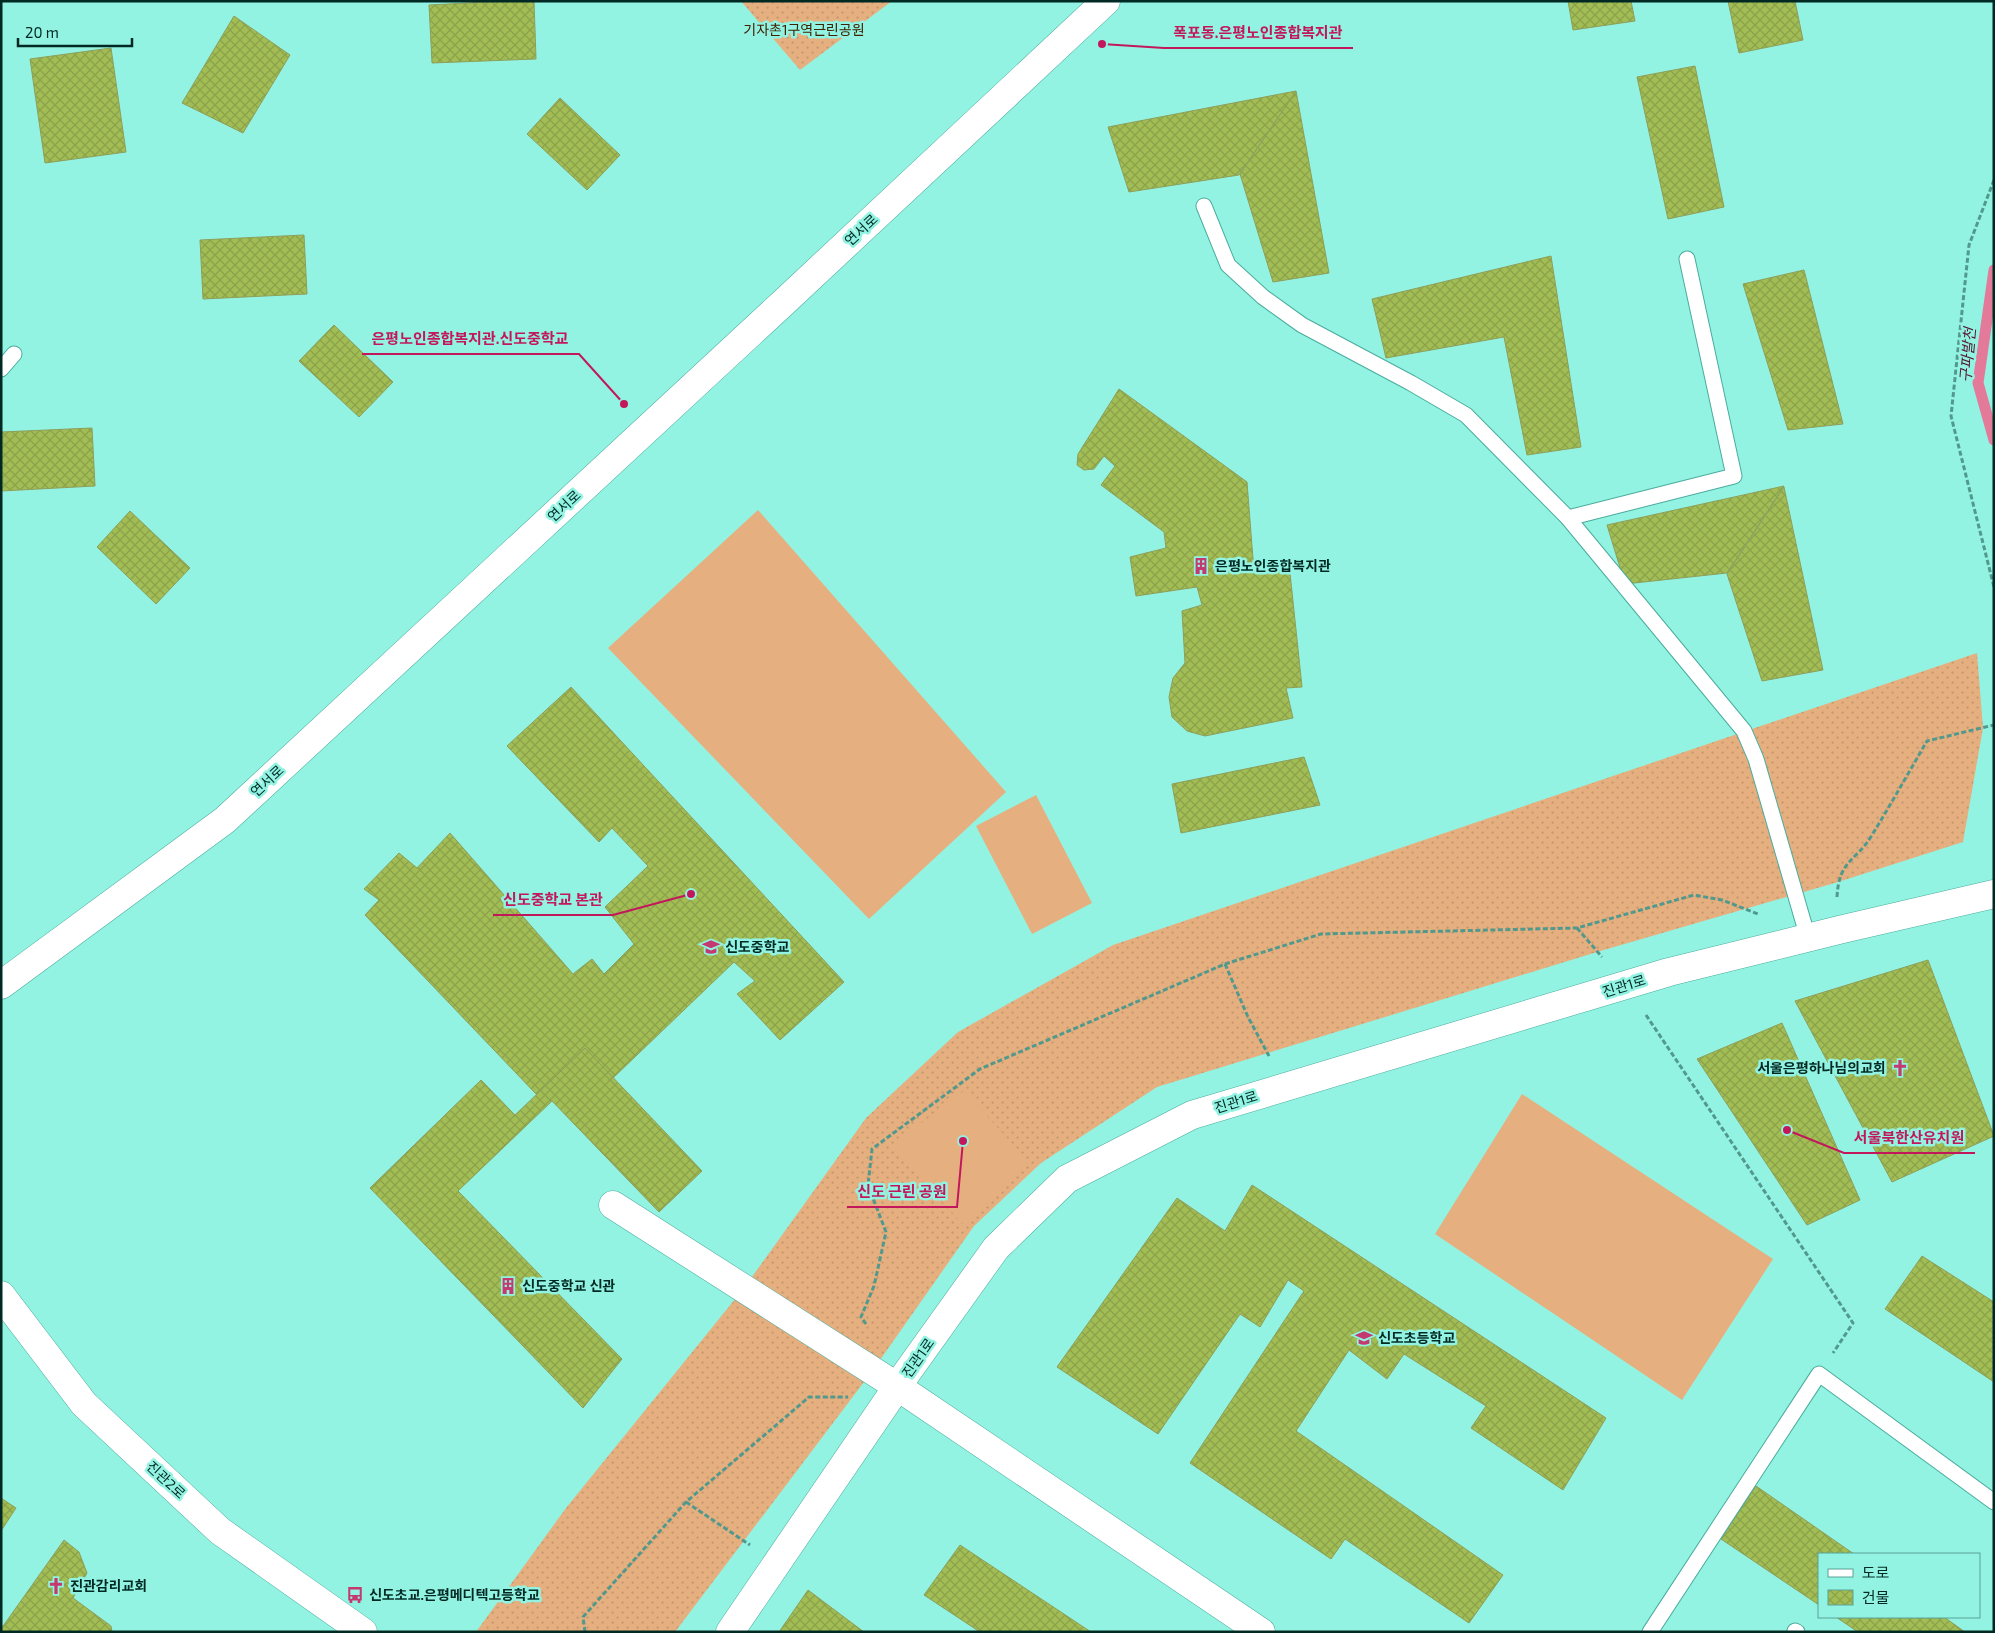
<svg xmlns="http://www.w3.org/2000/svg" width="1995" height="1633" font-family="'Exo 2','Noto Sans KR',sans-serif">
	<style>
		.grass { fill: url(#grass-dots) }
		.garden { fill: #e6af7f }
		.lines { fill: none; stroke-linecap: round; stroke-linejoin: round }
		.stream { stroke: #e37a9a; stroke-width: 11 }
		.building { fill: url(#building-cross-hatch); stroke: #8c9f5a }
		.service-casing { stroke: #4aac9d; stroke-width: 17 }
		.minor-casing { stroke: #4aac9d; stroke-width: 29 }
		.tertiary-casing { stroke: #4aac9d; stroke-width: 29 }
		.secondary-casing { stroke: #4aac9d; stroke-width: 29 }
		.path { stroke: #52998d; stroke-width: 3; stroke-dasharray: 5 2.5; stroke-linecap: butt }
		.service { stroke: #fff; stroke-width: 15 }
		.minor { stroke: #fff; stroke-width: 28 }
		.tertiary { stroke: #fff; stroke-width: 28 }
		.secondary { stroke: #fff; stroke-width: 28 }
		.labels { text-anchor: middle; stroke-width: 5; stroke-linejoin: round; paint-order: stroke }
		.park-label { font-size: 14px; fill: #412100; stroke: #93f3e2 }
		.street-label { font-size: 14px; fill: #002923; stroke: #93f3e2 }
		.poi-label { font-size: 14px; font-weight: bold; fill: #002923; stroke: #93f3e2; text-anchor: start }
		.water-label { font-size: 15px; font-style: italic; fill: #56152e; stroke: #93f3e2 }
		.leader { fill: none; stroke: #c2185b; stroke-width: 2 }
		.callout-dot { fill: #c2185b; stroke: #93f3e2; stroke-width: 2 }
		.callout-label { font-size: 15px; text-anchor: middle; font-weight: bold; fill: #c2185b; stroke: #93f3e2; stroke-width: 5; stroke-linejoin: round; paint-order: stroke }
	</style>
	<defs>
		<pattern id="grass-dots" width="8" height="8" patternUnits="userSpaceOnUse" patternTransform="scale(1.25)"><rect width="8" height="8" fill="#e6af7f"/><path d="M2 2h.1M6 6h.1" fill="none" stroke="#c4976d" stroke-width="1.8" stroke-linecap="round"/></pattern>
		<pattern id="building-cross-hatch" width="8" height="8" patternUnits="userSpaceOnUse" patternTransform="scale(1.25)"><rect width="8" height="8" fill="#a3bd55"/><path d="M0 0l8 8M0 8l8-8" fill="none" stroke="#8ba24a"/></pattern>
	</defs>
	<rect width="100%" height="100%" fill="#93f3e2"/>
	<g class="grass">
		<polygon points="741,1 892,1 800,70"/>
		<polygon points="1977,653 1983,728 1963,842 1838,882 1597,952 1157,1087 1041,1163 974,1226 873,1370 675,1632 476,1632 566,1508 744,1288 866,1118 958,1032 1113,945"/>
	</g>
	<g class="garden">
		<polygon points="758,510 1006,792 869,919 608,648"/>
		<polygon points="1036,795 1092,903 1032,934 976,826"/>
		<polygon points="964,1091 1028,1161 963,1224 891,1146"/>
		<polygon points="1522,1094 1773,1259 1682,1400 1435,1234"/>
	</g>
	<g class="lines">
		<polyline class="stream" points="1994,270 1978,383 1994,440"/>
	</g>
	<g class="building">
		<polygon points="505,1 534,1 536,59 432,63 429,5"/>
		<polygon points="1568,1 1631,1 1635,21 1573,30"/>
		<polygon points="1728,1 1795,1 1803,40 1739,53"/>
		<polygon points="234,16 290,55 243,133 182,103"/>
		<polygon points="111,48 126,152 45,163 30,59"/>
		<polygon points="1695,66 1724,207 1668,219 1637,77"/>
		<polygon points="1296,91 1329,273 1273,282 1240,174"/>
		<polygon points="1296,91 1239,175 1129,192 1108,127"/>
		<polygon points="560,98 620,155 587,190 527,134"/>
		<polygon points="304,235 307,294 203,299 200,240"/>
		<polygon points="1551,256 1581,447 1527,455 1504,337 1386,358 1372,299"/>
		<polygon points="1804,270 1843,424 1788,430 1743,284"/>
		<polygon points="334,325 393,382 359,417 299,361"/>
		<polygon points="1119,389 1247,482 1253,559 1290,573 1302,687 1286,688 1293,718 1205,736 1187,731 1172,717 1169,697 1173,678 1185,663 1182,611 1202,605 1197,587 1136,596 1130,557 1166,548 1164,532 1101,485 1115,466 1104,456 1094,469 1084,470 1077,465 1078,454"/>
		<polygon points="92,428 95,486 1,491 1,432"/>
		<polygon points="1784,486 1727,573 1625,584 1607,525"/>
		<polygon points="1784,487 1823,670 1762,681 1727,574"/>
		<polygon points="130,511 190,568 156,604 97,547"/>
		<polygon points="571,687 844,982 780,1040 737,994 755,981 734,962 613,1078 585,1048 537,1095 365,915 379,900 364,889 399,853 417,868 450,833 573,974 592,959 604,974 634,944 605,907 648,866 612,828 599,842 507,746"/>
		<polygon points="1304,757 1320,805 1181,833 1172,784"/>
		<polygon points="1928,960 1994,1136 1892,1182 1795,1001"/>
		<polygon points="1782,1023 1860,1200 1807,1225 1697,1059"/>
		<polygon points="585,1048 702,1171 659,1212 552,1101 458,1191 622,1359 583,1408 370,1188 481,1080 515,1115"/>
		<polygon points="1252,1185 1606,1418 1563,1490 1471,1428 1486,1406 1404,1354 1387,1379 1349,1350 1296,1431 1503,1575 1469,1623 1345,1539 1331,1559 1190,1463 1304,1291 1288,1280 1260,1327 1240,1314 1158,1434 1057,1367 1177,1198 1225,1231"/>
		<polygon points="1922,1256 1994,1302 1994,1382 1885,1309"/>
		<polygon points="1756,1486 1854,1554 1819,1554 1819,1605 1721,1539"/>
		<polygon points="1,1498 16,1508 1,1531"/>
		<polygon points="64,1540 79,1552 87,1573 73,1598 111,1626 112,1632 1,1632 1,1629"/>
		<polygon points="960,1545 1091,1632 980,1632 924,1595"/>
		<polygon points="808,1590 864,1632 779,1632"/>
		<polygon points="1836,1617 1944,1617 1965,1632 1858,1632"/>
	</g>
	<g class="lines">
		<g class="service-casing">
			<g id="service">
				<polyline points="1204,206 1228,265 1263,297 1302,325 1411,383 1466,415 1568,518 1744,731 1756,759 1808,938"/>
				<polyline points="1,369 14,354"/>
				<polyline points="1568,518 1734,476 1687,259"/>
				<polyline points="1795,1631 1797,1632"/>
				<polyline points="1650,1632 1819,1374 1994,1502"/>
			</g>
		</g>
		<g class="minor-casing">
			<g id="minor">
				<polyline points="613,1205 898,1387 1261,1632"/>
				<polyline points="730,1632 908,1371 996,1248 1067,1179 1192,1115 1669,972 1843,929 1994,894"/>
			</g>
		</g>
		<g class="tertiary-casing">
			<polyline id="tertiary" points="1,1295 84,1404 220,1531 363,1632"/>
		</g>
		<g class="secondary-casing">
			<polyline id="secondary" points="1,985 225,820 783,303 1106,1"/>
		</g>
		<g class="path">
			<polyline points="1994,180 1969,245 1951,416 1994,587"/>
			<path d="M1837 897C1839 859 1856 862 1872 835 1891 804 1909 772 1927 741L1994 725"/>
			<polyline points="1577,928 1602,957"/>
			<polyline points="1225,964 1248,1017 1269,1056"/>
			<polyline points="1646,1015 1853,1323 1833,1353"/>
			<polyline points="866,1324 861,1317 874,1286 886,1232 868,1185 872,1149 980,1069 1225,964 1321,934 1577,928 1694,895 1722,900 1758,914"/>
			<polyline points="686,1502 750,1545"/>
			<polyline points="585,1632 583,1617 686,1502 809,1397 848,1397"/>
		</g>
		<use href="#service" class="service"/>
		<use href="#minor" class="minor"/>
		<use href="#tertiary" class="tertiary"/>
		<use href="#secondary" class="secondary"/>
	</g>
	<defs>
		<g id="building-bare" transform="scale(1.35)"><path d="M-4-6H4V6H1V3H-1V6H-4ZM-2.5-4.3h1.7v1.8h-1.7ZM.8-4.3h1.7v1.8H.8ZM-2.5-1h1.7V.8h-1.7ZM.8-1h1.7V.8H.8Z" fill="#c4396f" stroke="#93f3e2" stroke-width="2.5" paint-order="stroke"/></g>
		<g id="school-bare" transform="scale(1.35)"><path d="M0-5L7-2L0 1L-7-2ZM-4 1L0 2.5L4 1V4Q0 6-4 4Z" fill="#c4396f" stroke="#93f3e2" stroke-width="2.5" paint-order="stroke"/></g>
		<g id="church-bare" transform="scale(1.35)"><path d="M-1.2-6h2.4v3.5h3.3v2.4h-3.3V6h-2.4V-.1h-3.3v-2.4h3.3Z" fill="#c4396f" stroke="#93f3e2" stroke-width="2.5" paint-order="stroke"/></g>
		<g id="bus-bare" transform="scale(1.35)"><path d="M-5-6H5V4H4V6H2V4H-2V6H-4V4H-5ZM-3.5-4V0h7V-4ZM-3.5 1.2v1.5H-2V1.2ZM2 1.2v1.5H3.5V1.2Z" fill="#c4396f" stroke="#93f3e2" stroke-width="2.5" paint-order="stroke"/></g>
	</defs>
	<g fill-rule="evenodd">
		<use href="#building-bare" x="1201" y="566"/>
		<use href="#school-bare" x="711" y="947"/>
		<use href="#church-bare" x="1900" y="1068"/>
		<use href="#building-bare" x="508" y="1286"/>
		<use href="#school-bare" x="1364" y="1338"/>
		<use href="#church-bare" x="56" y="1586"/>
		<use href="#bus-bare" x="355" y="1595"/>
	</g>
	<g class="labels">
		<g class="park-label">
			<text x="804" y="35">기자촌1구역근린공원</text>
		</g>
		<g class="street-label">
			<text transform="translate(861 230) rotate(-43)" y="5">연서로</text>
			<text transform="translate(564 506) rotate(-43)" y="5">연서로</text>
			<text transform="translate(267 781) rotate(-43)" y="5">연서로</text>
			<text transform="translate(1624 986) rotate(-17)" y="5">진관1로</text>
			<text transform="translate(1236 1102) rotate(-17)" y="5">진관1로</text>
			<text transform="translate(918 1358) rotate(-55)" y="5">진관1로</text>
			<text transform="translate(166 1480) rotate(43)" y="5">진관2로</text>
		</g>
		<g class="poi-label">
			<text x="1215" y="571">은평노인종합복지관</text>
			<text x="725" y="952">신도중학교</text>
			<text x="1886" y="1073" text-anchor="end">서울은평하나님의교회</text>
			<text x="522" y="1291">신도중학교 신관</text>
			<text x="1378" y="1343">신도초등학교</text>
			<text x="70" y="1591">진관감리교회</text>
			<text x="369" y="1600">신도초교.은평메디텍고등학교</text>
		</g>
		<g class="water-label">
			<text transform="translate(1968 355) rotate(-85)" y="5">구파발천</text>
		</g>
	</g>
	<path class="leader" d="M1102 44L1164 48H1353M624 404L579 354H362M691 894L613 915H493M1787 1130L1844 1153H1975M963 1141L957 1207H847"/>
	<g class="callout-dot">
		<circle cx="1102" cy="44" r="5"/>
		<circle cx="624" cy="404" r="5"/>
		<circle cx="691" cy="894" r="5"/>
		<circle cx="1787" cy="1130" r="5"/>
		<circle cx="963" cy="1141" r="5"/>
	</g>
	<g class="callout-label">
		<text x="1258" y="38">폭포동.은평노인종합복지관</text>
		<text x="470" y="344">은평노인종합복지관.신도중학교</text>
		<text x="553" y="905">신도중학교 본관</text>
		<text x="1909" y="1143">서울북한산유치원</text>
		<text x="902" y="1197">신도 근린 공원</text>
	</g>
	<rect width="1995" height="1633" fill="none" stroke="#002923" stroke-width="5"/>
	<rect x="1818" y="1553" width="162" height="65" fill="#93f3e2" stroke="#58a296"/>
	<rect x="1828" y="1569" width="25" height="8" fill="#ffffff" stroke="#58a296"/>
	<text x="1862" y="1578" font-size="15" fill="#002923">도로</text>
	<rect x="1828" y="1590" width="25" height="15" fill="url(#building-cross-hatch)" stroke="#58a296"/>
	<text x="1862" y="1603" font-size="15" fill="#002923">건물</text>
	<path d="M18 38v8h114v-8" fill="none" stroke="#002923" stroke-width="2.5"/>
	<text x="25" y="38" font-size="15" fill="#002923" stroke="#93f3e2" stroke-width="4" paint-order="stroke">20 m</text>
</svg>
